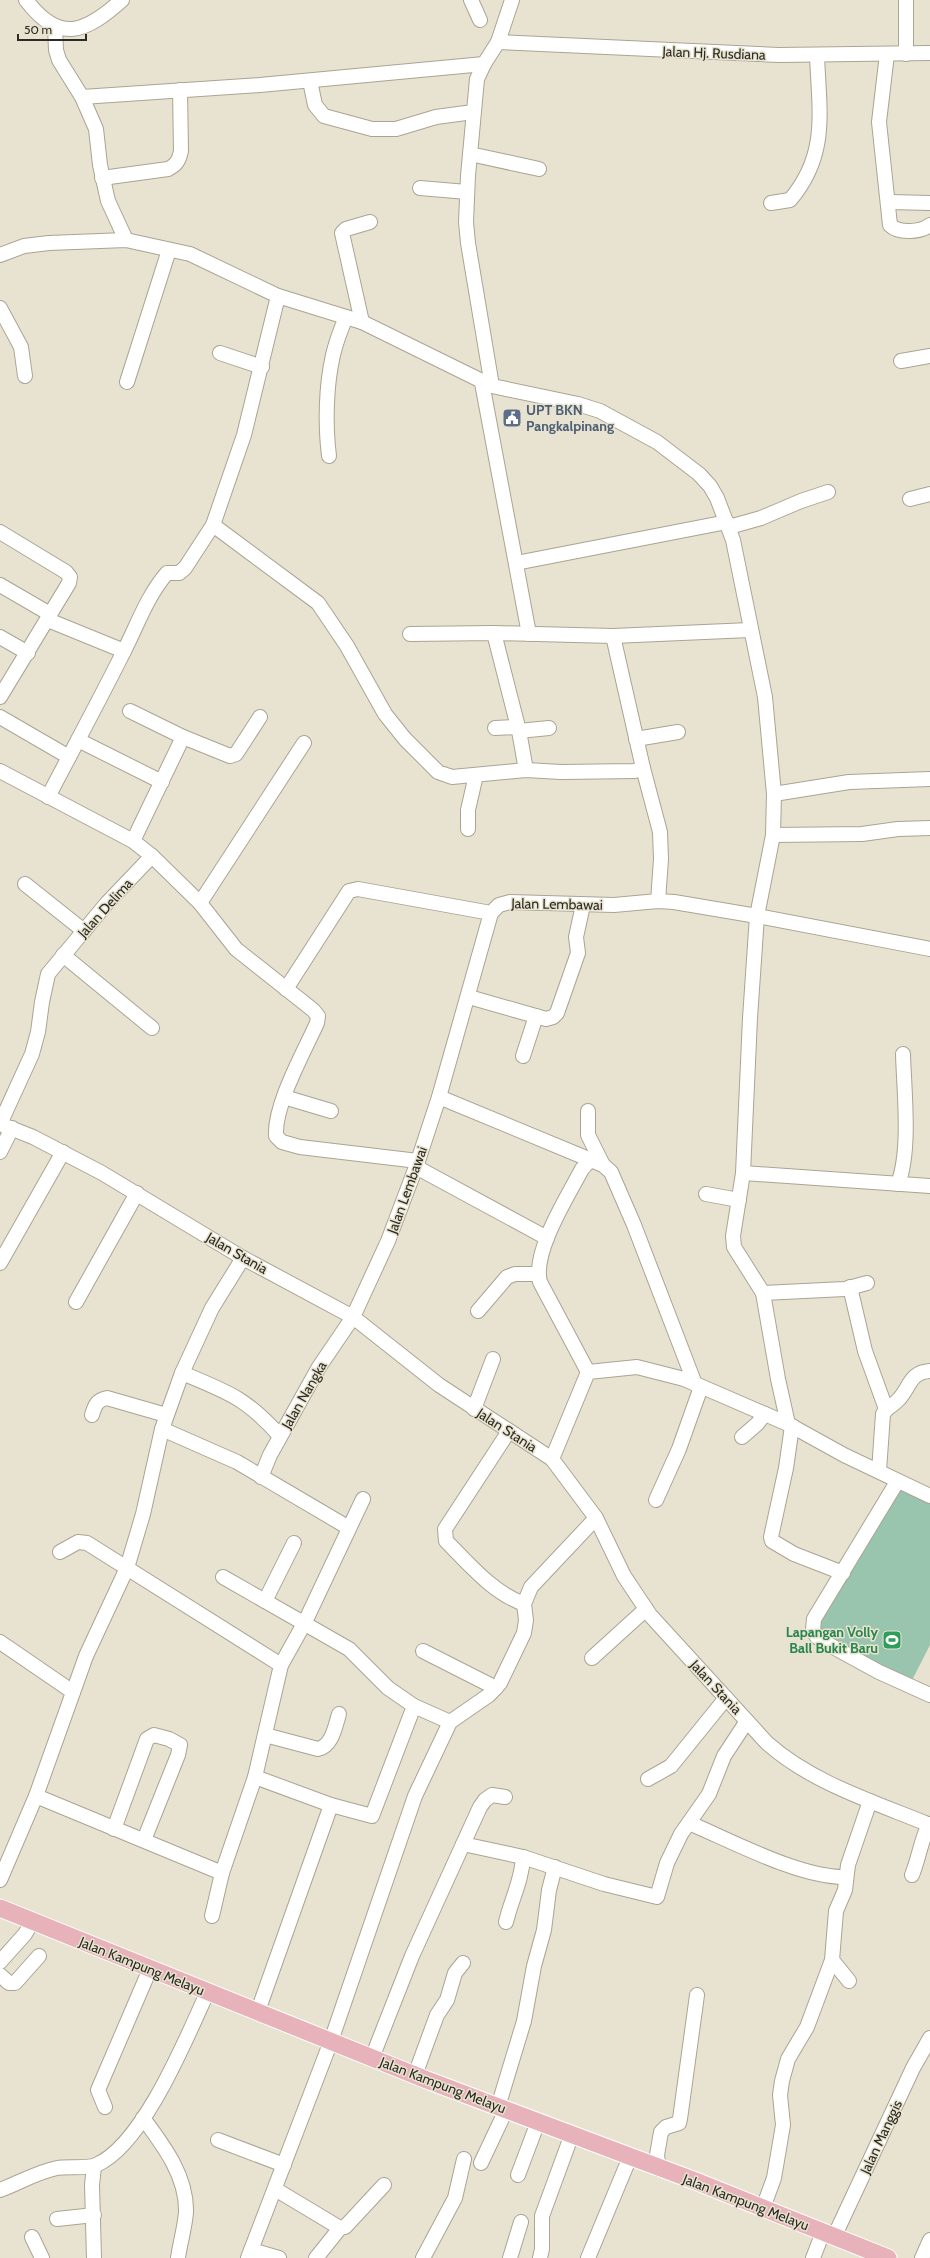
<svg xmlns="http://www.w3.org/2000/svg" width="930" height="2258" font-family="Cabin,sans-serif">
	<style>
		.green { fill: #99c4ae }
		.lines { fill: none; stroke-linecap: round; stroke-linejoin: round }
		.minor-casing { stroke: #aaa493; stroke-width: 16 }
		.major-casing { stroke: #fff; stroke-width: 19 }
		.minor { stroke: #fff; stroke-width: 14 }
		.major { stroke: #e7b2b9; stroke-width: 17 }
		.labels { text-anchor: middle; stroke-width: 3; stroke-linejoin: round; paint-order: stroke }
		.street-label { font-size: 14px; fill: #2d2b23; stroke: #e8e3d0 }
		.service-label { font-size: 14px; font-weight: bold; fill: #4e5e75; stroke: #e8e3d0; text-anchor: start }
		.leisure-label { font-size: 14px; font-weight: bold; fill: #27864d; stroke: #e8e3d0; text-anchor: end }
	</style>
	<rect width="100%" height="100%" fill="#e8e3d0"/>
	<polygon class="green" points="896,1491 902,1491 930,1504 930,1645 908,1688 811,1632"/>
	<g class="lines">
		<g class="minor-casing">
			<g id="minor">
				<path d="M26 0C60 45 86 32 122 0"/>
				<polyline points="471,0 480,20"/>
				<polyline points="512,0 498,42 484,64 477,79 468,176 466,222 468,243 492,386 578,404 600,411 657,442 699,474 710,486 717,498 733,540 765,697 774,794 773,835 757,916 750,1018 743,1173 733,1236 734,1247 763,1293 778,1379 788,1424"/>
				<polyline points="55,27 56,50 59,60 82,97 96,129 100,165 108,201 126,240"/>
				<polyline points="498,42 779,55 930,53"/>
				<path d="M887 54 879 122 890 225C899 234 921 232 930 225"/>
				<polyline points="906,54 906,0"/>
				<polyline points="310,81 315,105 324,116 372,129 396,129 436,117 473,112"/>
				<polyline points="82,97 260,85 484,64"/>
				<polyline points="470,154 539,169"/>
				<path d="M102 178 168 169C176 165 179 161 181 151L180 90"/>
				<polyline points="420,188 467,192"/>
				<polyline points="889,202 930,203"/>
				<path d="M771 203 790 200C829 154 819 111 817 55"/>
				<polyline points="0,255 24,246 49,243 126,240 190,254 278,296 362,322 492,386"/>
				<polyline points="0,308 21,347 25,376"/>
				<polyline points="362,322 342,233 346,229 370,222"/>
				<polyline points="220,353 262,367"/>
				<polyline points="901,361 930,356"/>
				<polyline points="127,382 169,250"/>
				<polyline points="482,383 529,634"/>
				<path d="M329 456C325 424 326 386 333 355 336 342 341 329 346 317"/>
				<polyline points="910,499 930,494"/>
				<polyline points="213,525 318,603 347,646 385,714 405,739 438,772 452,777 526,770 561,772 635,771 643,768"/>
				<polyline points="729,527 761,518 801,501 828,492"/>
				<polyline points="0,532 66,572 70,577 69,583 0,697"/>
				<polyline points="516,563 727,522"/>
				<polyline points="0,585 50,614"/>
				<polyline points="48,620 124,651"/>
				<polyline points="494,633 519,731 526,770"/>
				<polyline points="410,634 494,633 613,636 750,630"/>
				<polyline points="613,636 643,768 660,832 661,859 658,901"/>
				<polyline points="0,637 28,653"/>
				<polyline points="130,711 183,737"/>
				<polyline points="0,717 69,757"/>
				<polyline points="495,728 518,727"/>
				<polyline points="519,731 549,728"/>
				<polyline points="636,739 678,732"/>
				<polyline points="78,740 162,782"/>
				<polyline points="0,771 133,841 152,856 107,903 48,974 42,1002 38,1032 32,1054 0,1124"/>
				<polyline points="774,794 849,782 930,779"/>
				<path d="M48 797C73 749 99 701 123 653 137 626 147 596 167 573H179L185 568 213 525 244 435 278 296"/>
				<polyline points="468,829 468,810 476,775"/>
				<polyline points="773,835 862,834 898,829 930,828"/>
				<polyline points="133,841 183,737 230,756 236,754 260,717"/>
				<path d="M152 856 200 903 236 949 313 1010 318 1016 317 1023C304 1052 274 1105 276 1136L282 1142 300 1147 418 1161"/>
				<polyline points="25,884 84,931"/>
				<polyline points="200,903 304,743"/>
				<polyline points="63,955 152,1028"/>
				<polyline points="286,989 349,891 358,889 491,913"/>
				<polyline points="469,997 546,1019 553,1017 557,1013 578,953 576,937 583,905"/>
				<polyline points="523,1056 536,1016"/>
				<polyline points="284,1097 331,1111"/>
				<polyline points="439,1097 603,1165 611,1172 634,1225 695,1384"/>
				<polyline points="588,1111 588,1135 603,1165"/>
				<path d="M0 1124 33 1137 102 1173 243 1258 353 1317 439 1385 552 1459 596 1518 624 1576 650 1615 767 1743C812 1783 874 1802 930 1825"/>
				<polyline points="0,1152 12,1128"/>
				<polyline points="416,1167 547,1238"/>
				<polyline points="743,1173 930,1186"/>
				<path d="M898 1184C911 1150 904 1091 903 1054"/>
				<polyline points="706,1194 739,1200"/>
				<polyline points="0,1263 63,1152"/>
				<polyline points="850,1287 865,1351 886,1409"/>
				<polyline points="763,1293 845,1289 867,1283"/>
				<polyline points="76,1302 137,1193"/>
				<polyline points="478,1311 507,1277 515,1274 538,1274"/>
				<path d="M588 1372 540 1282C532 1252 568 1196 582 1169L590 1160"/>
				<path d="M182 1373C228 1392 246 1398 280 1436"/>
				<polyline points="474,1409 493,1359"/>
				<path d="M92 1415C95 1405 97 1400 107 1398L166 1415"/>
				<polyline points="792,1426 786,1468 771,1537 772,1541 794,1554 843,1573"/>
				<polyline points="162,1429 237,1462 349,1528"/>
				<path d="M509 1431 445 1529 446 1541C470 1565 492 1592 524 1604"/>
				<polyline points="742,1437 757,1424 765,1414"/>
				<polyline points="552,1459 588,1372 637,1367 684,1379 788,1424 844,1455 930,1496"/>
				<path d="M879 1471 883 1414C887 1407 894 1405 899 1399 910 1387 910 1372 930 1371"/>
				<polyline points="261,1477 270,1455 319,1367 353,1317 388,1241 416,1167 439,1097 491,913 499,905 510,902 614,905 658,901 674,902 757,916 930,949"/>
				<polyline points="897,1482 814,1619 813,1630 817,1637 826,1643 879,1672 930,1695"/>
				<polyline points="656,1500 679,1449 701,1387"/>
				<polyline points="60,1552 78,1542 87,1543 281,1665"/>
				<polyline points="223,1577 349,1649 388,1688 414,1706 450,1722"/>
				<polyline points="265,1601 294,1543"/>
				<polyline points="0,1642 73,1692"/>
				<polyline points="423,1651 496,1688"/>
				<polyline points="592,1658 646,1609"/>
				<path d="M265 1735 318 1749C332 1746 335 1727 339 1714"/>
				<polyline points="255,1777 331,1805 372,1816 414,1706"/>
				<polyline points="648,1779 671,1766 726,1698"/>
				<polyline points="36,1796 222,1873 255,1777 281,1665 305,1622 363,1499"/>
				<path d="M689 1823C732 1841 800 1878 846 1877"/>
				<polyline points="114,1829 147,1739 154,1735 169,1739 180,1745 178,1755 144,1840"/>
				<polyline points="463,1844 523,1857 604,1884 657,1897 667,1863 681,1834 709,1794 724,1756 747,1721"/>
				<path d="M912 1875C919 1858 921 1840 929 1824"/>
				<polyline points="0,1880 36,1796 86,1656 127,1568 143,1514 162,1429 182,1373 212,1308 243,1258"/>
				<polyline points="212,1916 222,1873"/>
				<path d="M506 1922C511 1900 522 1881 523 1857"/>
				<polyline points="0,1962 25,1934 32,1922"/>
				<polyline points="0,1975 9,1983 15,1983 39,1956"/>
				<polyline points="849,1981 832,1960 836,1911 845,1890 848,1865 870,1801"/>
				<polyline points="258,2011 331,1805"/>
				<polyline points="372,2058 412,1956 480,1807 485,1800 492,1795 505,1797"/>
				<polyline points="415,2075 437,2015 447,2000 455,1973 463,1963"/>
				<polyline points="105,2107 98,2090 150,1969"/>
				<polyline points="498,2107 524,2021 534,1966 544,1930 549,1890 555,1867"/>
				<path d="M143 2118C163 2145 187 2176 186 2212 185 2227 180 2243 178 2258"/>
				<polyline points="218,2140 284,2165"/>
				<polyline points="481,2163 506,2110"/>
				<polyline points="659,2169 657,2155 661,2132 666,2127 679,2123 680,2119 697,1995"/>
				<polyline points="518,2175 538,2122"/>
				<polyline points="275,2189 340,2228 345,2227 384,2185"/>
				<path d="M0 2190C19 2183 37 2172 57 2168 68 2166 87 2169 96 2165 143 2145 186 2039 207 1993"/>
				<polyline points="763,2208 774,2178 783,2125 780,2095 782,2081 788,2059 807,2027 832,1960"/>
				<polyline points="57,2219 94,2215"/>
				<polyline points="32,2237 42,2258"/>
				<polyline points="834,2237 913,2068 930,2038"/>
				<polyline points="251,2250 279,2258"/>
				<polyline points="94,2258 92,2185 94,2166"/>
				<polyline points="248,2258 331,2041 415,1796 450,1722 489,1695 500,1683 524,1633 526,1620 524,1604 531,1587 596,1518"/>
				<polyline points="316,2258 340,2228"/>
				<polyline points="423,2258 455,2198 464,2159"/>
				<polyline points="510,2258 521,2222"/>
				<polyline points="540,2258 542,2249 542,2216 572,2134"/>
				<polyline points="588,2258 630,2157"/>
				<polyline points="813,2258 823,2232"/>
				<polyline points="922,2258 930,2240"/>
			</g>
		</g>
		<g class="major-casing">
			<polyline id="major" points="0,1908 427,2080 698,2182 888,2258"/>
		</g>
		<use href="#minor" class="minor"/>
		<use href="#major" class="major"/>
	</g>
	<defs>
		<g id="civic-square" transform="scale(1)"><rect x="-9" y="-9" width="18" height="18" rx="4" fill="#5c6f8a" stroke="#e8e3d0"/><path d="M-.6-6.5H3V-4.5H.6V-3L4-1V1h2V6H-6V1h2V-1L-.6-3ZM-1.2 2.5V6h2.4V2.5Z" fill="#fff"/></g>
		<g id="stadium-square" transform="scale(1)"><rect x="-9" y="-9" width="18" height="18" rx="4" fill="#2e9e5b" stroke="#e8e3d0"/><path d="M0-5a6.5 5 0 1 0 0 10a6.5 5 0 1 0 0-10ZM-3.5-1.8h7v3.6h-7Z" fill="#fff"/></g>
	</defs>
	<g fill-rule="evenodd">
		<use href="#civic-square" x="512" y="418"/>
		<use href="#stadium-square" x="892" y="1640"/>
	</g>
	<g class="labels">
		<g class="street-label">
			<text transform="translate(714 53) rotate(2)" y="5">Jalan Hj. Rusdiana</text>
			<text transform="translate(557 904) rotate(1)" y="5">Jalan Lembawai</text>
			<text transform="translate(105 908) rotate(-48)" y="5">Jalan Delima</text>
			<text transform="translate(407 1190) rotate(-70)" y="5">Jalan Lembawai</text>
			<text transform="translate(237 1253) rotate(30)" y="5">Jalan Stania</text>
			<text transform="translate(304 1395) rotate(-60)" y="5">Jalan Nangka</text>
			<text transform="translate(507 1430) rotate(33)" y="5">Jalan Stania</text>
			<text transform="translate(716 1687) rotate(47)" y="5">Jalan Stania</text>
			<text transform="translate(142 1966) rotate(22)" y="5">Jalan Kampung Melayu</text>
			<text transform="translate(443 2085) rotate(21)" y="5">Jalan Kampung Melayu</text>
			<text transform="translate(881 2137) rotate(-65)" y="5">Jalan Manggis</text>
			<text transform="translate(746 2202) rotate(21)" y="5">Jalan Kampung Melayu</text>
		</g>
		<g class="service-label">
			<text x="526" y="415">UPT BKN<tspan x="526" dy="16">Pangkalpinang</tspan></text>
		</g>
		<g class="leisure-label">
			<text x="878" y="1637">Lapangan Volly<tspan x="878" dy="16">Ball Bukit Baru</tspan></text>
		</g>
	</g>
	<path d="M18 34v6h68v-6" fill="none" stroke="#2d2b23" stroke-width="2"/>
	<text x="24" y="34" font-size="12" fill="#2d2b23" stroke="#e8e3d0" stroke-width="3" paint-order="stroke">50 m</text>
</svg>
